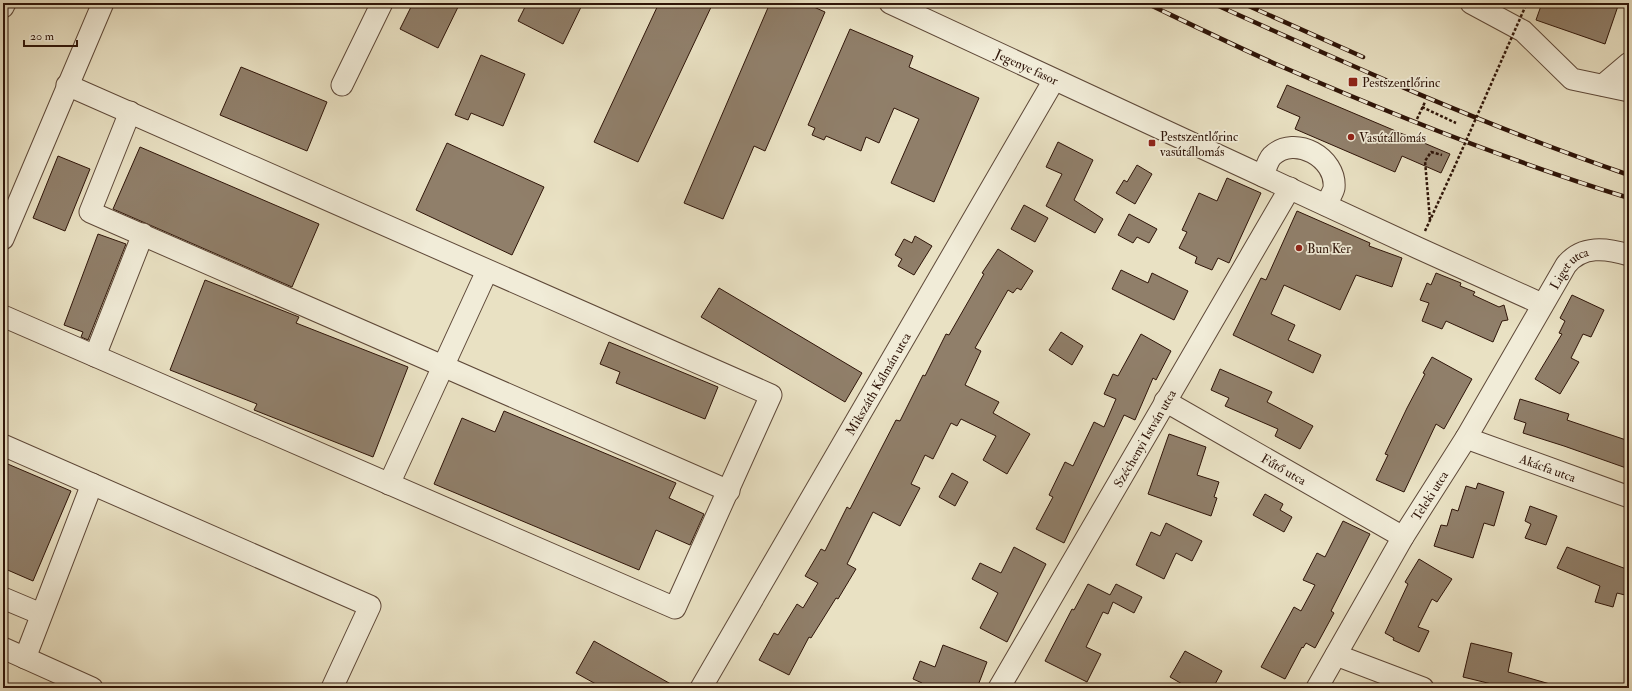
<svg xmlns="http://www.w3.org/2000/svg" width="1632" height="691" font-family="'IM FELL Double Pica',serif">
	<style>
		.building { fill: #907f6a; stroke: #2f1509 }
		.lines { fill: none; stroke-linecap: round; stroke-linejoin: round }
		.minor-casing { stroke: #5e4838; stroke-width: 23 }
		.path { stroke: #2f1509; stroke-width: 2.5; stroke-dasharray: 3 2; stroke-linecap: butt }
		.minor { stroke: #f1ecd8; stroke-width: 21 }
		.rail-casing { stroke: #2f1509; stroke-width: 4.5 }
		.rail { stroke: #f1ecd8; stroke-width: 3; stroke-dasharray: 9; stroke-linecap: butt }
		.path-bridge { stroke: #2f1509; stroke-width: 2.5; stroke-dasharray: 3 2; stroke-linecap: butt }
		.poi-dot { fill: #8f2418; stroke: #f1ecd8; stroke-width: 1.5 }
		.labels { text-anchor: middle; stroke-width: 3.5; stroke-linejoin: round; paint-order: stroke }
		.street-label { font-size: 13px; fill: #2f1509; stroke: #f1ecd8 }
		.poi-label { font-size: 13px; fill: #2f1509; stroke: #f1ecd8; text-anchor: start }
	</style>
	<rect width="100%" height="100%" fill="#e9e1c3"/>
	<filter id="stains"><feTurbulence type="fractalNoise" baseFrequency=".005" numOctaves="4"/><feColorMatrix values="0 0 0 0 .2 0 0 0 0 .09 0 0 0 0 .02 0 0 0 .5 -.17"/></filter>
	<radialGradient id="worn" r=".72"><stop offset=".6" stop-color="#630" stop-opacity="0"/><stop offset="1" stop-color="#630" stop-opacity=".3"/></radialGradient>
	<g class="building">
		<polygon points="413,3 460,3 438,48 400,29"/>
		<polygon points="527,3 583,3 563,44 518,21"/>
		<polygon points="659,3 713,3 638,162 594,142"/>
		<polygon points="770,3 805,3 825,12 765,151 754,146 723,219 684,203"/>
		<polygon points="1542,3 1619,3 1605,44 1536,20"/>
		<polygon points="850,29 913,56 909,67 979,98 934,202 891,183 919,119 894,108 879,143 866,137 861,151 826,136 824,140 812,135 815,128 808,125"/>
		<polygon points="481,55 525,74 503,126 471,113 468,120 455,115"/>
		<polygon points="241,67 327,102 307,151 220,115"/>
		<polygon points="1287,85 1450,154 1441,173 1402,156 1395,172 1295,129 1300,117 1277,107"/>
		<polygon points="1058,142 1093,160 1074,200 1103,219 1095,233 1046,206 1062,174 1046,167"/>
		<polygon points="447,143 544,187 512,255 416,210"/>
		<polygon points="140,147 319,224 292,287 113,209"/>
		<polygon points="58,156 90,169 65,231 33,218"/>
		<polygon points="1137,165 1152,174 1135,204 1116,193 1124,180 1127,182"/>
		<polygon points="1227,178 1261,193 1229,263 1218,258 1212,270 1195,263 1197,257 1179,248 1187,232 1182,230 1199,193 1217,201"/>
		<polygon points="1024,205 1048,218 1035,242 1011,229"/>
		<polygon points="1297,211 1370,243 1369,246 1402,258 1392,287 1356,275 1340,310 1284,285 1271,314 1295,325 1288,340 1321,355 1313,373 1233,335 1261,278 1266,280"/>
		<polygon points="1129,214 1157,229 1149,243 1137,237 1133,243 1118,235"/>
		<polygon points="98,234 126,244 88,340 81,337 83,332 64,325"/>
		<polygon points="915,236 932,246 914,275 898,266 902,259 895,255 904,239 912,243"/>
		<polygon points="998,249 1033,271 1021,290 1017,288 1013,293 1008,290 975,348 981,351 965,385 999,402 993,413 1030,434 1007,474 983,460 996,436 961,419 957,426 951,423 933,459 925,455 911,484 920,488 900,526 873,512 847,564 856,569 838,599 836,598 811,638 809,637 789,675 759,660 774,633 778,635 797,604 803,608 818,583 805,576 821,549 825,551 847,507 850,509 896,420 900,421 923,375 925,376 946,334 949,335 984,274 982,273"/>
		<polygon points="1121,270 1148,283 1152,273 1188,291 1174,320 1112,289"/>
		<polygon points="1436,273 1461,283 1460,286 1475,292 1473,295 1499,307 1504,305 1508,320 1502,321 1493,342 1446,321 1442,329 1422,321 1429,303 1420,300 1427,283 1431,285"/>
		<polygon points="205,280 299,317 296,323 408,367 373,457 254,410 257,404 170,370"/>
		<polygon points="719,288 862,373 845,402 701,317"/>
		<polygon points="1572,295 1604,310 1591,337 1583,334 1571,358 1579,362 1560,394 1535,379 1562,334 1559,333 1565,321 1560,318"/>
		<polygon points="1061,332 1083,346 1072,365 1049,350"/>
		<polygon points="1141,334 1171,351 1156,380 1153,378 1135,420 1124,415 1064,543 1036,529 1053,497 1049,495 1065,462 1073,466 1094,422 1104,427 1116,399 1104,394 1113,374 1118,376"/>
		<polygon points="609,342 718,387 705,419 616,383 620,372 600,364"/>
		<polygon points="1432,357 1472,379 1444,429 1436,424 1404,492 1376,480 1388,455 1385,454 1407,408 1425,374 1423,373"/>
		<polygon points="1220,369 1272,392 1267,402 1313,426 1300,449 1275,436 1278,429 1225,406 1229,398 1211,390"/>
		<polygon points="1520,399 1569,414 1567,420 1629,441 1629,469 1564,446 1523,433 1526,423 1514,419"/>
		<polygon points="504,411 676,483 669,498 704,514 690,545 656,530 639,570 434,484 462,418 495,432"/>
		<polygon points="1169,434 1206,447 1197,475 1219,482 1214,497 1217,498 1211,516 1148,494"/>
		<polygon points="3,462 71,491 33,581 3,568"/>
		<polygon points="952,473 968,482 955,506 939,497"/>
		<polygon points="1478,483 1504,492 1494,526 1484,523 1473,558 1434,546 1441,525 1447,526 1452,509 1458,511 1466,486 1476,489"/>
		<polygon points="1265,494 1283,504 1280,510 1292,517 1284,532 1253,515"/>
		<polygon points="1530,506 1557,516 1546,545 1525,538 1531,524 1525,521"/>
		<polygon points="1343,521 1370,534 1331,611 1334,613 1315,648 1306,643 1303,648 1302,647 1285,679 1261,667 1294,607 1301,611 1315,585 1303,580 1317,553 1325,557"/>
		<polygon points="1166,523 1202,541 1192,561 1176,553 1164,579 1136,565 1151,532 1160,536"/>
		<polygon points="1014,547 1046,564 1007,642 980,628 998,593 972,579 980,563 1001,573"/>
		<polygon points="1567,547 1629,570 1629,596 1617,593 1613,607 1595,602 1600,586 1557,568"/>
		<polygon points="1419,559 1452,579 1437,602 1432,599 1418,627 1429,631 1419,652 1393,640 1394,638 1385,633 1408,584 1405,582"/>
		<polygon points="1088,584 1110,595 1116,584 1142,597 1134,613 1113,602 1108,614 1103,612 1086,647 1101,654 1087,682 1045,661 1072,609 1074,610"/>
		<polygon points="594,641 678,688 603,688 576,673"/>
		<polygon points="1471,643 1512,653 1508,672 1550,684 1549,688 1508,688 1463,677"/>
		<polygon points="943,645 987,662 977,688 920,688 922,683 913,679 920,661 935,667"/>
		<polygon points="1185,651 1222,671 1213,688 1189,688 1170,677"/>
	</g>
	<g class="lines">
		<g class="minor-casing">
			<g id="minor">
				<path id="s1" d="M890 3 1418 248 1542 304"/>
				<polyline points="1471,3 1523,31 1572,79 1629,91"/>
				<polyline points="3,7 5,3"/>
				<polyline points="342,85 382,3"/>
				<polyline points="1603,85 1629,63"/>
				<polyline points="130,112 90,212 729,491"/>
				<path d="M1263 176C1265 170 1268 160 1272 156 1295 134 1337 158 1334 188 1333 193 1328 200 1326 205"/>
				<polyline points="3,239 103,3"/>
				<polyline points="3,316 675,608 771,395 67,85"/>
				<polyline points="95,356 143,234"/>
				<path id="s2" d="M1165 401 1403 537"/>
				<path id="s3" d="M1466 438 1629 497"/>
				<polyline points="3,445 370,606 332,688"/>
				<polyline points="389,484 487,271"/>
				<polyline points="3,598 41,614"/>
				<polyline points="3,648 92,688"/>
				<polyline points="1336,655 1423,688"/>
				<polyline points="25,658 92,484"/>
				<path id="s4" d="M701 688 1054 80"/>
				<path id="s5" d="M999 688 1290 188"/>
				<path id="s6" d="M1317 688 1403 537 1466 438 1566 265C1582 245 1606 248 1629 255"/>
			</g>
		</g>
		<g class="path">
			<polyline points="1526,5 1527,3"/>
			<polyline points="1422,107 1456,123"/>
			<polyline points="1417,119 1425,102"/>
			<polyline points="1430,220 1425,161 1431,152 1442,155"/>
			<polyline points="1425,231 1454,168"/>
		</g>
		<use href="#minor" class="minor"/>
		<g class="rail-casing">
			<g id="rail">
				<path d="M1146 3C1190 24 1233 45 1278 65 1393 115 1509 161 1629 198"/>
				<path d="M1212 3C1349 65 1486 126 1629 175"/>
				<polyline points="1242,3 1363,57"/>
			</g>
		</g>
		<use href="#rail" class="rail"/>
		<polyline class="path-bridge" points="1454,168 1526,5"/>
	</g>
	<g class="poi-dot">
		<rect x="1348" y="77" width="10" height="10" rx="2"/>
		<circle cx="1351" cy="137" r="4"/>
		<rect x="1148" y="139" width="8" height="8" rx="2"/>
		<circle cx="1299" cy="248" r="4"/>
	</g>
	<g class="labels">
		<g class="street-label">
			<text dy="5" stroke="none"><textPath href="#s1" startOffset="151">Jegenye fasor</textPath></text>
			<text dy="5" stroke="none"><textPath href="#s6" startOffset="491">Liget utca</textPath></text>
			<text dy="5" stroke="none"><textPath href="#s4" startOffset="352">Mikszáth Kálmán utca</textPath></text>
			<text dy="5" stroke="none"><textPath href="#s5" startOffset="289">Széchenyi István utca</textPath></text>
			<text dy="5" stroke="none"><textPath href="#s3" startOffset="87">Akácfa utca</textPath></text>
			<text dy="5" stroke="none"><textPath href="#s2" startOffset="137">Fűtő utca</textPath></text>
			<text dy="5" stroke="none"><textPath href="#s6" startOffset="223">Teleki utca</textPath></text>
		</g>
		<g class="poi-label">
			<text x="1362" y="87">Pestszentlőrinc</text>
			<text x="1160" y="141">Pestszentlőrinc<tspan x="1160" dy="15">vasútállomás</tspan></text>
			<text x="1359" y="142">Vasútállomás</text>
			<text x="1307" y="253">Bun Ker</text>
		</g>
	</g>
	<rect width="1632" height="691" fill="none" stroke="#e9e1c3" stroke-width="16"/>
	<rect x="4" y="4" width="1624" height="683" fill="none" stroke="#2f1509" stroke-width="2"/>
	<rect x="8" y="8" width="1616" height="675" fill="none" stroke="#2f1509"/>
	<path d="M24 40v6h53v-6" fill="none" stroke="#2f1509" stroke-width="2"/>
	<text x="30" y="40" font-size="12" fill="#2f1509" stroke="#f1ecd8" stroke-width="3" paint-order="stroke">20 m</text>
	<rect width="100%" height="100%" filter="url(#stains)"/>
	<rect width="100%" height="100%" fill="url(#worn)"/>
</svg>
